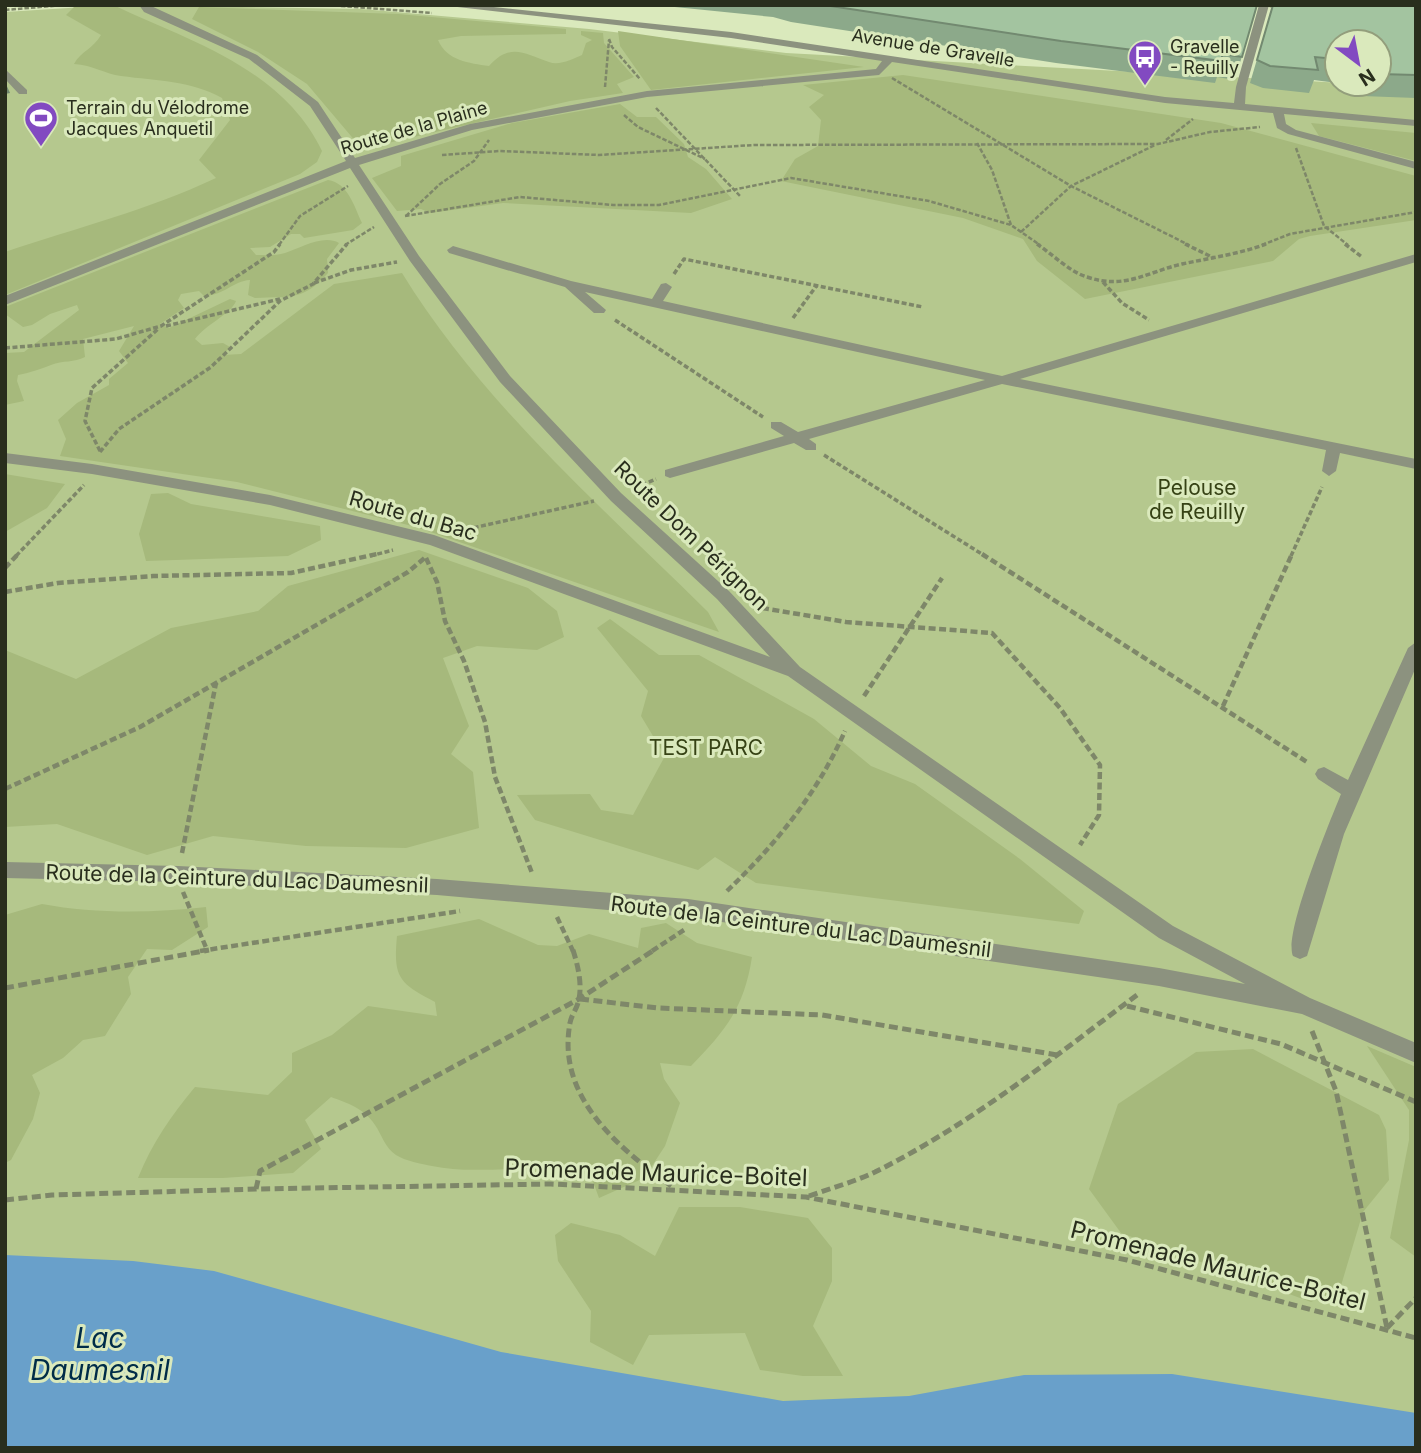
<svg xmlns="http://www.w3.org/2000/svg" width="1421" height="1453" font-family="Inter,sans-serif">
	<style>
		.green { fill: #b5c88e }
		.forest { fill: #a6b97c }
		.water { fill: #69a0ca }
		.lines { fill: none; stroke-linecap: round; stroke-linejoin: round }
		.path-far3 { stroke: #7e8769; stroke-width: 2.5; stroke-dasharray: 4.5 2; stroke-linecap: butt }
		.path-far2 { stroke: #7e8769; stroke-width: 3.5; stroke-dasharray: 5 2.5; stroke-linecap: butt }
		.path-far1 { stroke: #7e8769; stroke-width: 4.5; stroke-dasharray: 7 3.5; stroke-linecap: butt }
		.path { stroke: #7e8769; stroke-width: 5; stroke-dasharray: 9 4.5; stroke-linecap: butt }
		.minor { fill: #8c927f; fill-rule: evenodd }
		.major { fill: #475130; fill-rule: evenodd }
		.wall { fill: #8ca98a }
		.shaded-wall { fill: #728970 }
		.building { fill: #a3c4a0; stroke: #728970; stroke-width: 2 }
		.labels { text-anchor: middle; stroke-width: 6; stroke-linejoin: round; paint-order: stroke }
		.far-poi-label { font-size: 18px; fill: #292e1d; stroke: #dae9bc; text-anchor: start }
		.far-street-label { font-size: 18px; fill: #292e1d; stroke: #dae9bc }
		.park-label { font-size: 21px; fill: #364215; stroke: #dae9bc }
		.street-label { font-size: 21px; fill: #292e1d; stroke: #dae9bc }
		.near-street-label { font-size: 24px; fill: #292e1d; stroke: #dae9bc }
		.near-water-label { font-size: 28px; font-style: italic; fill: #002c48; stroke: #dae9bc }
	</style>
	<rect width="100%" height="100%" fill="#dae9bc"/>
	<polygon class="green" points="116,5 361,9 589,29 786,53 1416,87 1416,1448 5,1448 5,12"/>
	<g class="forest">
		<path d="M113 5C190 41 282 68 322 151L317 162 300 174 5 295V252C76 228 148 210 216 178L199 160 230 120 222 98C189 80 158 81 121 76 105 74 93 65 74 64 81 51 93 49 101 35L66 15 74 7Z"/>
		<path d="M199 7 398 14 566 29V34L461 36 438 40C447 61 469 63 489 66 510 42 525 54 549 62 559 66 573 59 582 55L586 43 592 40 581 35V31L603 33 604 43 634 77 617 84 623 93 570 101 362 149 307 84 258 52 192 19Z"/>
		<polygon points="618,31 864,67 651,90 620,46"/>
		<polygon points="903,75 1221,123 1416,176 1416,220 1310,236 1299,239 1273,261 1085,299 1037,261 1023,239 963,218 781,181 795,159 818,146 821,120 809,107 824,95 803,85"/>
		<polygon points="620,104 637,117 656,117 684,144 688,157 706,169 732,199 691,213 503,203 430,213 421,209 397,211 372,178 401,166 401,156 512,123"/>
		<polygon points="1311,123 1416,133 1416,161 1319,136"/>
		<path d="M328 180C348 183 354 206 362 223L353 230 304 238 300 234H291L270 247 250 248 256 255C265 255 276 256 285 253 301 248 323 234 339 243L327 259 328 273C303 301 291 296 255 298L248 295 250 280C233 281 225 295 204 296L199 291 181 294 178 300 184 308 160 324 169 328 230 299 236 301C231 314 205 325 195 339L202 345 223 343 230 347 223 355 241 354 334 284 402 273C481 402 601 506 708 612L719 632 416 527 237 482 60 456 66 439 58 420 77 403 109 385V379L128 363 119 351 134 326 83 339 85 357C74 363 63 360 51 365 38 370 32 372 18 375L17 381 24 401 5 405V353L24 352 79 310 77 305 50 314 32 325 23 327 5 314V307Z"/>
		<polygon points="5,474 65,484 47,508 5,532"/>
		<polygon points="168,493 191,504 320,526 321,540 288,556 146,561 139,534 151,494"/>
		<polygon points="419,550 528,588 557,611 564,637 537,650 477,646 443,658 469,726 451,754 473,772 479,828 406,848 306,846 213,836 147,855 57,824 5,827 5,650 76,679 171,628 258,611 288,586"/>
		<polygon points="610,619 659,655 699,655 814,719 871,766 915,784 1020,859 1084,911 1079,924 756,883 715,857 698,870 535,820 517,795 590,794 601,810 633,815 665,756 641,716 648,691 597,628"/>
		<path d="M42 904C95 914 153 913 206 907L208 927 172 950 147 949 128 977 131 994 105 1036 83 1040 63 1058 32 1075 40 1093 33 1119 11 1160 5 1163V915Z"/>
		<path d="M479 919 538 945 557 946 589 934 638 948 641 928 666 923 697 943 752 957C744 1008 726 1030 691 1066L660 1063 664 1079 680 1103 665 1146 644 1178 599 1198 591 1176C547 1159 482 1177 432 1166 422 1164 405 1161 396 1155 385 1148 382 1135 375 1125 365 1109 348 1103 331 1097L305 1120 321 1149 293 1173 223 1178H138C152 1143 171 1116 195 1087L268 1095 292 1072V1053L332 1035 368 1006 437 1016 435 1002C399 983 393 978 397 936Z"/>
		<polygon points="1367,1046 1416,1067 1416,1257 1390,1238 1409,1140 1409,1110"/>
		<polygon points="1253,1049 1379,1115 1386,1130 1389,1180 1363,1212 1340,1289 1311,1302 1121,1233 1089,1189 1118,1104 1196,1052"/>
		<polygon points="679,1207 740,1207 808,1218 832,1248 832,1281 813,1326 843,1376 803,1376 760,1370 745,1333 649,1335 633,1365 590,1342 591,1311 558,1261 555,1235 571,1223 620,1235 655,1256"/>
	</g>
	<polygon class="water" points="5,1255 133,1261 214,1271 501,1352 783,1401 909,1396 1024,1375 1172,1374 1416,1413 1416,1448 5,1448"/>
	<g class="lines">
		<g class="path-far3">
			<polyline points="328,5 432,13"/>
			<polyline points="5,10 64,5"/>
			<polyline points="609,39 612,47 640,79"/>
			<polyline points="892,78 1071,186 1189,245"/>
			<polyline points="605,87 609,40"/>
			<polyline points="656,108 740,196"/>
			<polyline points="624,115 638,127 705,159"/>
			<polyline points="1166,140 1193,119"/>
			<polyline points="977,143 992,170 1011,225"/>
			<polyline points="1296,148 1324,226 1348,245"/>
			<polyline points="442,155 500,151 599,155 754,145 1158,144 1210,132 1260,127"/>
			<polyline points="405,216 520,197 613,205 659,205 791,178 929,201 1011,225 1040,245"/>
			<polyline points="406,216 440,184 474,161 489,140"/>
			<polyline points="1021,232 1071,186 1155,145"/>
			<polyline points="279,245 300,216 348,186"/>
			<polyline points="345,245 374,227"/>
			<polyline points="1262,245 1290,234 1416,212"/>
		</g>
		<g class="path-far2">
			<path d="M1037 244C1052 254 1070 272 1087 277 1125 290 1147 272 1182 264 1210 258 1239 254 1266 244"/>
			<polyline points="1185,244 1214,258"/>
			<polyline points="1345,244 1362,257"/>
			<polyline points="674,274 684,259 923,307"/>
			<polyline points="1103,282 1122,303 1149,320"/>
			<polyline points="314,283 351,270 397,262"/>
			<polyline points="793,318 817,285"/>
			<polyline points="615,320 763,417"/>
			<polyline points="166,326 280,299"/>
			<polyline points="5,348 116,339 161,326 274,252 280,244"/>
			<polyline points="100,451 85,421 92,388 158,329"/>
			<polyline points="100,452 119,429 211,367 280,301 313,284 347,244"/>
			<polyline points="824,455 985,556"/>
			<polyline points="635,488 656,479"/>
			<polyline points="459,531 594,501"/>
			<polyline points="16,556 84,485"/>
			<polyline points="370,556 393,550"/>
			<polyline points="1291,556 1322,487"/>
		</g>
		<g class="path-far1">
			<polyline points="982,554 1307,762"/>
			<polyline points="426,558 437,582 445,621 464,661 485,722 495,777 532,873"/>
			<polyline points="5,568 18,554"/>
			<polyline points="5,592 58,583 153,576 291,573 377,554"/>
			<polyline points="762,608 846,622 992,633 1060,708 1100,765 1099,815 1080,845"/>
			<polyline points="864,696 942,578"/>
			<polyline points="1223,706 1292,554"/>
			<polyline points="5,789 140,727 408,572 427,556"/>
			<polyline points="182,853 216,683"/>
			<path d="M727 891C776 844 817 794 845 731"/>
			<polyline points="183,892 207,950"/>
			<polyline points="557,917 573,951"/>
			<polyline points="200,951 460,911"/>
			<polyline points="652,951 684,930"/>
		</g>
		<g class="path">
			<path d="M573 950C578 966 583 986 578 1003 576 1010 571 1016 570 1023 556 1098 620 1149 674 1188"/>
			<polyline points="5,988 209,950"/>
			<polyline points="580,999 658,1008 822,1015 1057,1055"/>
			<polyline points="1127,1006 1281,1044 1416,1102"/>
			<polyline points="1312,1031 1336,1091 1387,1328"/>
			<polyline points="256,1189 260,1171 579,999 654,950"/>
			<path d="M809 1196C831 1188 854 1182 875 1172 968 1126 1054 1057 1137 995"/>
			<polyline points="5,1200 52,1195 256,1189 551,1184 806,1197 1127,1260 1416,1338"/>
			<polyline points="1387,1328 1416,1298"/>
		</g>
		<g class="minor">
			<polygon points="139,5 149,5 257,55 318,102 355,158 470,124 647,91 876,69 882,61 731,38 440,5 475,5 731,32 1165,97 1234,103 1236,87 1259,5 1269,5 1246,87 1245,104 1416,120 1416,126 1284,114 1286,124 1296,130 1416,162 1416,169 1288,134 1277,128 1273,113 1165,103 892,62 879,75 647,97 472,130 359,165 419,256 510,376 621,493 729,591 800,667 1173,926 1310,998 1416,1043 1416,1063 1302,1014 1159,986 688,917 437,895 178,882 5,878 5,862 178,866 437,879 688,899 1159,968 1245,984 1159,938 788,676 430,545 270,505 92,474 5,463 5,453 92,464 270,495 434,535 770,657 717,599 611,501 500,382 410,261 350,168 5,305 5,296 346,161 310,106 249,59 144,12"/>
			<polygon points="5,69 27,90 27,94 19,94 5,79"/>
			<polygon points="453,246 571,281 652,299 661,284 666,283 672,287 663,301 1002,376 1416,254 1416,262 1020,379 1416,459 1416,469 1340,453 1336,471 1329,476 1322,471 1326,450 1002,384 809,439 816,444 816,450 806,450 794,443 670,478 665,476 665,470 784,436 771,428 771,422 781,422 798,432 985,380 585,292 606,310 604,313 594,313 565,287 449,253 447,250"/>
			<path d="M1416 642V667L1344 834 1307 956 1300 959 1293 956C1283 935 1330 821 1341 794L1318 779 1315 774 1318 769 1324 767 1348 780 1408 648Z"/>
		</g>
		<polygon class="major" points="1257,5 1295,5 1299,8 1294,11"/>
	</g>
	<g class="wall">
		<polygon points="655,5 1257,5 1235,80 1217,77 1215,83 1056,63 791,22 773,17"/>
		<polygon points="1273,5 1416,5 1416,98 1362,96 1359,85 1351,84 1379,84 1379,42 1337,42 1337,83 1314,80 1309,93 1263,88 1250,83"/>
	</g>
	<polygon class="shaded-wall" points="5,82 10,93 5,94"/>
	<g class="building">
		<polygon points="824,5 1257,5 1242,57 1222,54 1222,61 1061,41"/>
		<polygon points="1273,5 1416,5 1416,75 1379,74 1379,42 1337,42 1337,59 1315,57 1318,70 1270,66 1257,60"/>
	</g>
	<defs>
		<g id="bus-pin" transform="scale(1.75)"><path d="M0 17L-7.5 6A9.5 9.5 0 1 1 7.5 6Z" fill="#824ac1" stroke="#dae9bc"/><path d="M-5-6H5V4H4V6H2V4H-2V6H-4V4H-5ZM-3.5-4V0h7V-4ZM-3.5 1.2v1.5H-2V1.2ZM2 1.2v1.5H3.5V1.2Z" fill="#fff"/></g>
		<g id="stadium-pin" transform="scale(1.75)"><path d="M0 17L-7.5 6A9.5 9.5 0 1 1 7.5 6Z" fill="#824ac1" stroke="#dae9bc"/><path d="M0-5a6.5 5 0 1 0 0 10a6.5 5 0 1 0 0-10ZM-3.5-1.8h7v3.6h-7Z" fill="#fff"/></g>
	</defs>
	<g fill-rule="evenodd">
		<use href="#bus-pin" x="1145" y="57"/>
		<use href="#stadium-pin" x="41" y="118"/>
	</g>
	<g class="labels">
		<g class="far-poi-label">
			<text x="1170" y="53">Gravelle<tspan x="1170" dy="21">- Reuilly</tspan></text>
			<text x="66" y="114">Terrain du Vélodrome<tspan x="66" dy="21">Jacques Anquetil</tspan></text>
		</g>
		<g class="far-street-label">
			<text transform="translate(933 48) rotate(9)" y="6">Avenue de Gravelle</text>
			<text transform="translate(414 128) rotate(-16)" y="6">Route de la Plaine</text>
		</g>
		<g class="park-label">
			<text x="1197" y="495">Pelouse<tspan x="1197" dy="24">de Reuilly</tspan></text>
			<text x="706" y="755">TEST PARC</text>
		</g>
		<g class="street-label">
			<text transform="translate(413 516) rotate(16)" y="7">Route du Bac</text>
			<text transform="translate(691 536) rotate(44)" y="7">Route Dom Pérignon</text>
			<text transform="translate(237 879) rotate(2)" y="7">Route de la Ceinture du Lac Daumesnil</text>
			<text transform="translate(801 927) rotate(7)" y="7">Route de la Ceinture du Lac Daumesnil</text>
		</g>
		<g class="near-street-label">
			<text transform="translate(656 1173) rotate(2)" y="8">Promenade Maurice-Boitel</text>
			<text transform="translate(1218 1266) rotate(14)" y="8">Promenade Maurice-Boitel</text>
		</g>
		<g class="near-water-label">
			<text x="100" y="1348">Lac<tspan x="100" dy="32">Daumesnil</tspan></text>
		</g>
	</g>
	<rect width="1421" height="1453" fill="none" stroke="#292e1d" stroke-width="14"/>
	<g transform="translate(1358 63) rotate(148)"><circle r="33" fill="#dae9bc" stroke="#939e7c" stroke-width="2"/>
	<path d="M0-5L12 26L0 18L-12 26Z" fill="#824ac1"/>
	<text y="-10" font-size="19" font-weight="bold" text-anchor="middle" fill="#292e1d">N</text>
	</g>
</svg>
